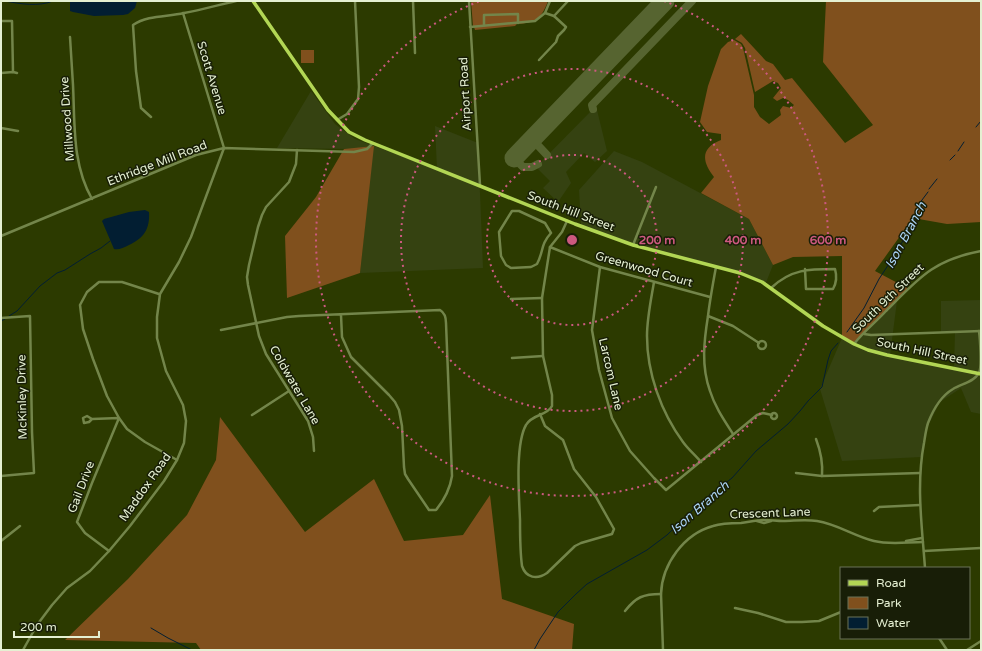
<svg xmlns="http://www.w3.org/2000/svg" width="982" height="651" font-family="'Varela Round',sans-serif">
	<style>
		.built { fill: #354211 }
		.green { fill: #80501d }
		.water { fill: #021e32 }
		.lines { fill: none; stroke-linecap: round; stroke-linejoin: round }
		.stream { stroke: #021e32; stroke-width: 1 }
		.taxiway { stroke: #566430; stroke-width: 8 }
		.runway { stroke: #566430; stroke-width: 19 }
		.minor { stroke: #73854a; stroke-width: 2.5 }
		.major { stroke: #b2d654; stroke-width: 3.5 }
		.ring { fill: none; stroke: #cc597f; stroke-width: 2; stroke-dasharray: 2 4 }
		.labels { text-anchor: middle; stroke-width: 3; stroke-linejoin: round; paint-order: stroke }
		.street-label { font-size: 12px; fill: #e5f0d2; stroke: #181e07 }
		.water-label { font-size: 13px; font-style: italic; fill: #abd4f5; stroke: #181e07 }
		.centre { fill: #cc597f; stroke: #181e07; stroke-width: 2 }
		.ring-label { font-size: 12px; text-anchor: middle; font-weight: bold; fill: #cc597f; stroke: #181e07; stroke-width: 3; stroke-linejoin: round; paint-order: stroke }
	</style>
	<rect width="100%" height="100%" fill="#2c3a00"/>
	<g class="built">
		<polygon points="311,91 335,124 355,139 437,169 435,126 478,143 483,268 360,273 373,146 352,149 277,148"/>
		<polygon points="596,106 607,151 595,162 584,153 566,172 571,183 558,202 543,188 550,181 536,167"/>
		<polygon points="614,151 642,162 749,219 773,265 765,285 749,276 637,245 581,225 579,190"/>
		<polygon points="981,300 981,414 971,412 961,388 940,402 928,426 921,457 842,461 820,389 842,338 897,301 890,355 954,368 955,332 941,332 941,301"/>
	</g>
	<g class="green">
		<path d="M471 1H548C542 18 535 23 517 24L515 26 475 30 474 27 473 26Z"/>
		<path d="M826 1H981V222L947 224 913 218 875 271 909 289 853 343 842 338V256L793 257 773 265 749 219 701 193 714 177C702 162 700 148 721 140V134L707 132 700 122 708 86 721 49 728 42 734 40 741 44 743 48 754 95V107L760 117 769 124 781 115 780 110 783 106 791 108 794 105 788 100 783 98 777 101 773 98 781 88 778 83 773 81 755 92 745 48 742 43 735 39 741 34 766 61 773 64 785 80 792 78 845 143 873 125 823 62Z"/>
		<rect x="301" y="50" width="13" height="13"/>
		<polygon points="374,146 360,273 287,298 285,236 316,197 344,149"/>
		<polygon points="220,417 305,532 374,479 404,541 463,535 490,495 502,599 574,624 572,650 201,650 196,643 65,640 128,579 187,515 216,460"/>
	</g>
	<g class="water">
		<polygon points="70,1 137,1 135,8 128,14 123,15 94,16 73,12 70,11"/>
		<path d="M145 210 149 212C150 229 144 238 129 245 123 248 119 250 114 249L102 221 104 219 129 212Z"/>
	</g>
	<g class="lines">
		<g class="stream">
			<path d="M5 1C20 4 39 7 53 1"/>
			<polyline points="976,127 981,121"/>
			<polyline points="958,151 964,142"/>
			<polyline points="950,160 955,155"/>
			<polyline points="929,189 937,179"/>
			<polyline points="919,204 928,192"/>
			<polyline points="9,316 17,311 40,286 57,273 65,270 90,254 101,248 110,241"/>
			<polyline points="1,321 5,319"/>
			<polyline points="847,332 864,308 879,279 898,250 910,227 914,214"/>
			<polyline points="151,628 168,638 192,650"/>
			<polyline points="534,650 540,639 558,612 576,594 587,584 647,550 667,535 702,501 732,478 756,451 788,424 800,411 808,401 822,387 828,360 831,351 838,343"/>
		</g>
		<g class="taxiway">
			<polyline points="593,109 592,105 692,1"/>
			<polyline points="532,139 547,155"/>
			<polyline points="514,158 523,167 532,167 538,164"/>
		</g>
		<polyline class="runway" points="514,158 665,1"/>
		<g class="minor">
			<polyline points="413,1 415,53"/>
			<polyline points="469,1 480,185"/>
			<polyline points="554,16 568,1"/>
			<polyline points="1,21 12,21 13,72"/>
			<polyline points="484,25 484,15 518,14 518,23"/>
			<polyline points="470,27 535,21 545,13 550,1"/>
			<path d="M70 37C71 53 72 69 73 85 75 124 72 164 92 199"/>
			<polyline points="539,60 556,42 558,36 564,30 566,27 554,16 545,13"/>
			<polyline points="1,73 13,72 17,73"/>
			<path d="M151 117 141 108 136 71 133 25C148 15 167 17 184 13 201 10 218 5 236 1"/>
			<polyline points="337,120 347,114 358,99 359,87 355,1"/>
			<polyline points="1,128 18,131"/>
			<polyline points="297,150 296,164 289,182 266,207 262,215 258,227 249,265 247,277 248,285 259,336 266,354 308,421 313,437 314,451"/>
			<path d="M512 211H519L545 223 551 233C540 245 544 251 537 264L531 267 511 268 506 265 501 256 499 232Z"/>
			<polyline points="1,236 196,155 224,148 354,152 367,149 372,144"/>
			<polyline points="633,245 656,187"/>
			<polyline points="550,247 600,267 710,297"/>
			<polyline points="600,267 592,330 599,370 612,418 630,451 654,478 666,490 757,415 763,413 772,415"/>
			<path d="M716 267C713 283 710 299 708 316 704 341 701 366 710 391 715 407 724 420 733 434"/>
			<path d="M654 282C651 300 647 318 647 336 647 373 661 412 683 442 688 449 695 455 701 462"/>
			<path d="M771 288C791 269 809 269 835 269 837 276 837 282 833 289H806L805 269"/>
			<polyline points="159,294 122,282 99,282 87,292 80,305 83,329 93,359 107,396 119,418 127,429 145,442 177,460"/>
			<polyline points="511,299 542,298"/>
			<polyline points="708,316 733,326 759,343"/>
			<polyline points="1,318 30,316 32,432 34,473 1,476"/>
			<path d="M221 330 287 317 299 316 440 310C445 313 446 317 446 323L452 476C450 489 445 499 436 510H429L408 479 405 474 404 467 402 426 399 410 395 402 389 395 351 357 342 337 341 315"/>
			<polyline points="864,334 871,335 981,331"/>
			<circle cx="762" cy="345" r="4"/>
			<path d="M854 344C863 332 876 322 886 311 919 278 933 260 981 251"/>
			<polyline points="512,358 543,356"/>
			<circle cx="774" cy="416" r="3"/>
			<path d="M540 414 545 426 563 440 574 469 596 497 614 529 612 534 581 543 575 546 547 573C537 580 526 578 522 566 520 551 520 535 520 520 519 497 515 444 526 425 532 414 547 416 552 406V395L543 356 542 298 550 247 562 232 567 221"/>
			<polyline points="252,415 289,391"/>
			<polyline points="92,419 87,416 83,418 84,423 89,422 92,419 119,418 92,483 77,522 85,533 109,551"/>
			<path d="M816 439C821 452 823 463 822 476"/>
			<polyline points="796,473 822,476 920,473"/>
			<polyline points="874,511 879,507 920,505"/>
			<polyline points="757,521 764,523 771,521"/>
			<polyline points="1,541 20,526"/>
			<polyline points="906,541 922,538"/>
			<polyline points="924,551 981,548"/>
			<path d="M925 568C922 526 916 485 924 443 925 437 926 429 928 423 933 410 941 396 953 389 961 384 974 382 979 373 982 367 980 339 979 331"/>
			<polyline points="735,608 758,613 786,622 802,622 819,621 841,612"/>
			<path d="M625 611C636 597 643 594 661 594"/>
			<polyline points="939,638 947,650"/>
			<polyline points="23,650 37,625 52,605 67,588 90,571 109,551 130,526 164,481 177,460 184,443 186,421 183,405 166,371 157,338 157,317 160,294 179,262 191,237 224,148 183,13"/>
			<path d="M663 650 661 594C662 564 684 534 713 526 722 523 732 523 741 523 749 522 757 520 765 520 771 520 777 521 783 521 794 521 805 519 817 521 837 524 854 536 874 541 890 545 907 542 923 542"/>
			<polyline points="967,650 981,641"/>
		</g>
		<polyline class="major" points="253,1 328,110 349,132 365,140 575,224 633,245 740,273 762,282 823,326 854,344 868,350 887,355 981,374"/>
	</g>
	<g class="ring">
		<circle cx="572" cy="240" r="85"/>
		<circle cx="572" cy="240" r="171"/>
		<path d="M664 1A256 256 0 1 1 480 1"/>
	</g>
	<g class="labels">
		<g class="street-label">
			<text transform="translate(212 78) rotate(73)" y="4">Scott Avenue</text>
			<text transform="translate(465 94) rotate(-93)" y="4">Airport Road</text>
			<text transform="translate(67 119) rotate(-94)" y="4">Millwood Drive</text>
			<text transform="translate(157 163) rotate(-21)" y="4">Ethridge Mill Road</text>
			<text transform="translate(571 211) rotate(21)" y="4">South Hill Street</text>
			<text transform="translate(644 269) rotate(16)" y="4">Greenwood Court</text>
			<text transform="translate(888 298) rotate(-44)" y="4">South 9th Street</text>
			<text transform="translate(922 351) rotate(12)" y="4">South Hill Street</text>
			<text transform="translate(611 374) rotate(77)" y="4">Larcom Lane</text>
			<text transform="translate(295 385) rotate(60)" y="4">Coldwater Lane</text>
			<text transform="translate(22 397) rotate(-91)" y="4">McKinley Drive</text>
			<text transform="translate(81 487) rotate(-69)" y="4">Gail Drive</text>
			<text transform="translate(145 487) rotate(-55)" y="4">Maddox Road</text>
			<text transform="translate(770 513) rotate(-2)" y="4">Crescent Lane</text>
		</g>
		<g class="water-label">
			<text transform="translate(905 235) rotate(-62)" y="5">Ison Branch</text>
			<text transform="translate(699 507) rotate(-41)" y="5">Ison Branch</text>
		</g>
	</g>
	<circle cx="572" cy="240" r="6" class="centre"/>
	<g class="ring-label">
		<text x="657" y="244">200 m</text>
		<text x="743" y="244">400 m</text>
		<text x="828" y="244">600 m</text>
	</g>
	<rect width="982" height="651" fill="none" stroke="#e5f0d2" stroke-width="4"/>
	<rect x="840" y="567" width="130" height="72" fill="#181e07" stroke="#6a7258"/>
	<rect x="848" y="580" width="20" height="6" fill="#b2d654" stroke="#6a7258"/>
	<text x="876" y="587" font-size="12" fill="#e5f0d2">Road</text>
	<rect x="848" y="597" width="20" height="12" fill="#80501d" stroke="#6a7258"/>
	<text x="876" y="607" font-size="12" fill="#e5f0d2">Park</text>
	<rect x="848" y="617" width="20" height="12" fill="#021e32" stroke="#6a7258"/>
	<text x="876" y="627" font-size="12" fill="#e5f0d2">Water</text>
	<path d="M14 631v6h85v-6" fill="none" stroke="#e5f0d2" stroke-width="2"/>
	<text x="20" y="631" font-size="12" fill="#e5f0d2" stroke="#181e07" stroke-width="3" paint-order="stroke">200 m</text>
</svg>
